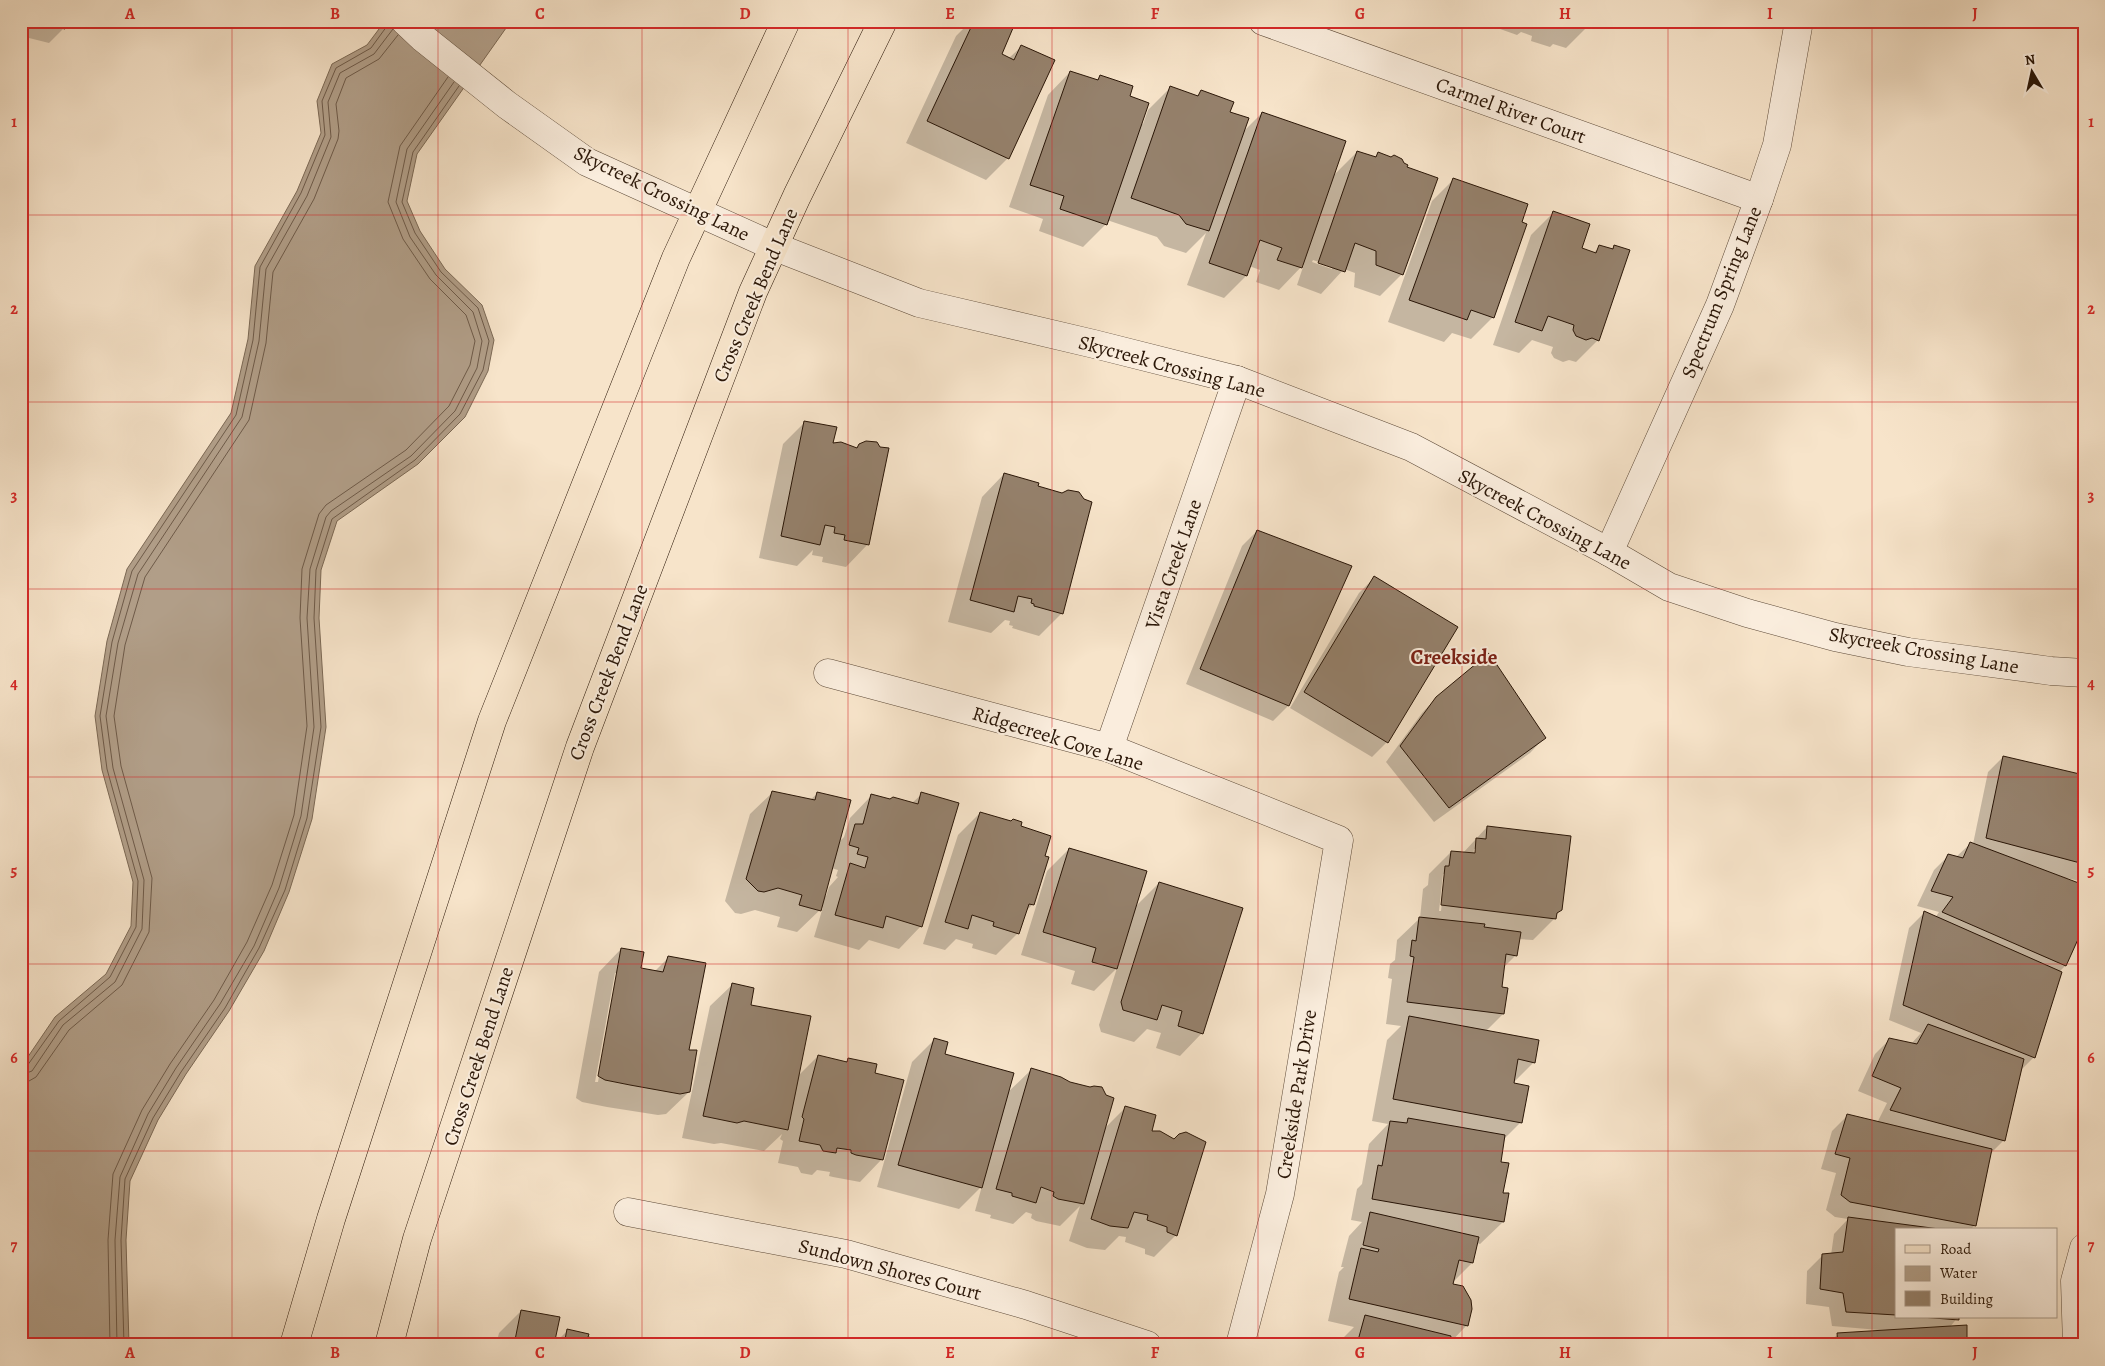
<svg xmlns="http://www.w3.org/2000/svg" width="2105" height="1366" font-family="Alegreya,serif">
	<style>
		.water { fill: #b19e88; stroke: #7b6854 }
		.shadow { fill: #0003; fill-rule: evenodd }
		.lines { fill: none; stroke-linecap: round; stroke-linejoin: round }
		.shore { stroke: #6e5a48; stroke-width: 1 }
		.building { fill: #95816c; stroke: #2a1607 }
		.minor-casing { stroke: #5d4a38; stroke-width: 29 }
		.major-casing { stroke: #2a1607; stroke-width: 29 }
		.minor { stroke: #faeddd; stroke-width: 28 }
		.major { stroke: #f7e4ca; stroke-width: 28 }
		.grid { fill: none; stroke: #d62828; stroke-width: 1; stroke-opacity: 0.55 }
		.labels { text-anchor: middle; stroke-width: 4; stroke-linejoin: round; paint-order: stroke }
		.street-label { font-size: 20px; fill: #2a1607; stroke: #faeddd }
		.neighbourhood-label { font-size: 21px; font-weight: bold; fill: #7a1f14; stroke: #faeddd }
		.neatline { fill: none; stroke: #d62828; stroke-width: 2 }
		.grid-label { font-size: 16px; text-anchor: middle; font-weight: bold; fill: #d62828 }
	</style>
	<rect width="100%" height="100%" fill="#f7e4ca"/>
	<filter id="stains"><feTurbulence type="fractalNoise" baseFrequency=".004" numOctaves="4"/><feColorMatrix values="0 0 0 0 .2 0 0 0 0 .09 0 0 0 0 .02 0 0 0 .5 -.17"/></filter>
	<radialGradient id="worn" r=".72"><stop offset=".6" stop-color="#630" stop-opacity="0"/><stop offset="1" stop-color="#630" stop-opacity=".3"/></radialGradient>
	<polygon class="water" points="385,21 511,21 417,154 407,201 420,231 445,269 482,305 494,340 488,371 465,417 418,464 337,521 321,570 319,618 326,727 312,819 289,892 264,951 229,1011 186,1074 158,1120 130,1181 126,1240 129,1345 21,1345 21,1067 55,1017 106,974 131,926 133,882 102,770 95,716 107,641 127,569 231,413 248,339 255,266 297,191 321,133 317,101 332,64 367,45"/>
	<g class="shadow">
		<polygon points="21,21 66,21 64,28 49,43 21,36"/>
		<polygon points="971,21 995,21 1000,54 1009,58 1021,47 1008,158 986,180 906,143 956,36"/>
		<polygon points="1487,21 1590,21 1588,26 1566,48 1553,44 1550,47 1531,41 1532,36 1521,32 1517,35 1486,24"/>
		<path d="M1070 72 1096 81 1100 77 1129 97 1141 123 1143 124 1148 110 1170 88 1196 97 1201 92 1229 113 1242 133 1262 113 1332 177 1357 152 1374 158 1378 154 1402 274 1380 296 1354 287 1355 273 1344 269 1321 294 1297 285 1304 264 1279 290 1256 282 1260 270 1249 266 1246 276 1224 298 1187 285 1206 233 1186 253 1164 246 1157 237 1107 220 1106 224 1083 247 1039 231 1043 219 1009 207 1048 95ZM1313 260 1332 267V269L1312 262Z"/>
		<polygon points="1454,179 1493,317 1471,339 1452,333 1444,342 1388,322 1432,201"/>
		<polygon points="1553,213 1580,249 1593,253 1600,247 1611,250 1614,246 1598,340 1576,362 1569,360 1563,362 1554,358 1551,353 1553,347 1532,340 1519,353 1493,345 1531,235"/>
		<polygon points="805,422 832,444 856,449 859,445 868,544 846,567 822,562 823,557 812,555 813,550 797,566 759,558 783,444"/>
		<polygon points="1004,474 1037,487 1062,613 1039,636 1012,628 1013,626 1009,625 1010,621 1005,620 991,633 948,622 982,497"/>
		<polygon points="1257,531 1350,566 1288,706 1273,721 1186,684 1242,546"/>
		<polygon points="1374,578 1387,742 1372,757 1290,708 1359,593"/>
		<polygon points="1437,697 1544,738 1530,753 1434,822 1386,762 1422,713"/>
		<polygon points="2003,757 2084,777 2084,882 2066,878 2066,880 2065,966 2059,972 2034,1057 2020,1071 2003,1141 1990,1154 1975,1225 1970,1230 1896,1230 1896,1317 1958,1317 1950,1327 1965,1345 1827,1345 1838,1334 1879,1331 1879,1330 1832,1326 1829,1307 1806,1304 1807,1271 1822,1256 1831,1255 1834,1234 1848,1219 1835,1217 1826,1210 1836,1173 1821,1169 1832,1131 1847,1116 1877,1123 1887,1103 1858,1091 1875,1054 1890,1039 1911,1044 1921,1033 1889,1020 1909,928 1924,913 1935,918 1939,912 1917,906 1934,870 1949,855 1956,857 1971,843 1973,844 1988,772"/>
		<path d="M773 792 810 800 818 793 838 843 844 837 850 818 872 795 890 801 912 803 922 794 921 926 899 949 869 940 859 950 814 937 823 907 797 932 777 927 780 917 755 910 741 914 735 913 725 901 750 814ZM831 868 838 870 836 876 838 877 829 887 826 896H823Z"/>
		<polygon points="980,813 1020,827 1043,857 1033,904 1025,912 1018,933 996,955 972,948 973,944 956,939 945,950 923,944 958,835"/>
		<path d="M1487 827 1561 909 1556 915 1555 918 1533 940 1518 939 1516 955 1503 968 1500 988 1503 1014 1486 1031 1534 1062 1512 1084 1521 1122 1503 1140 1500 1163 1503 1222 1480 1244 1477 1243 1472 1263 1452 1283 1467 1325 1448 1345H1341L1343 1338 1354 1327 1328 1321 1339 1272 1344 1267H1341L1349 1236 1362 1222 1351 1220 1357 1189 1362 1184 1369 1144 1388 1124 1372 1121 1387 1040 1401 1026 1386 1024 1392 979 1388 978 1390 964 1395 960 1397 940 1420 918 1423 889 1428 885 1429 874 1451 852 1463 853ZM1474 849H1476L1475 859H1473ZM1443 874H1445L1441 911H1439Z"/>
		<polygon points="1069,849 1135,907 1159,883 1202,1033 1180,1056 1156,1048 1161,1033 1147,1029 1134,1042 1101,1032 1099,1025 1117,968 1094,991 1071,984 1075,971 1021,955 1047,871"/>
		<path d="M621 949 640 970 654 972 669 957 688 1051 689 1092 666 1114 658 1115 607 1107 582 1102 576 1098 599 972ZM615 973H617L598 1082H595Z"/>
		<polygon points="733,984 750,1006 797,1077 818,1056 845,1063 849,1059 873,1074 882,1159 860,1182 833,1177 829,1176 830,1172 817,1170 812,1175 801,1173 798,1167 778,1163 783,1141 780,1139 782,1134 764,1151 721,1143 714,1144 682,1138 710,1006"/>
		<polygon points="934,1040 943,1055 1007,1093 1031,1070 1104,1129 1126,1107 1150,1133 1176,1235 1154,1257 1145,1254 1145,1249 1125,1242 1126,1237 1119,1236 1105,1250 1087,1248 1069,1241 1080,1206 1060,1226 1036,1221 1031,1218 1032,1214 1026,1212 1013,1224 990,1218 991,1215 975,1211 982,1186 959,1209 877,1187 912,1062"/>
		<polygon points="521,1311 553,1345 496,1345 499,1333"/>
		<polygon points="567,1331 587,1338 600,1345 553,1345"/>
	</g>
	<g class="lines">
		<g class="shore">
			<polyline points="21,1069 27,1066 59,1021 110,977 136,927 138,881 107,769 100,716 112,642 132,571 236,415 253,340 260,267 301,193 325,135 322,101 336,68 371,48 387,26 388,21"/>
			<polyline points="21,1075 32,1071 63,1025 115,982 142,929 144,880 113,768 106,716 118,643 138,574 242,417 259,341 266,269 307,196 331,137 328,102 340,73 374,54 393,29"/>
			<polyline points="21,1082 29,1081 36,1077 69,1030 122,985 149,932 152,878 121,766 114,716 125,645 145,577 249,420 266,343 273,272 314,199 338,139 339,131 336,104 346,78 379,59 398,35"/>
			<polyline points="110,1345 108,1240 113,1174 142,1110 170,1064 214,1000 247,942 272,885 294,815 307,726 300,618 302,569 319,514 326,505 406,450 449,406 470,365 475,341 466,315 430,279 403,239 388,202 400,146 448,77"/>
			<polyline points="117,1345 115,1240 120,1177 148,1114 176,1068 220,1004 254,946 279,888 301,816 314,727 307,618 310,569 326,517 331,511 411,456 455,411 477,368 482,341 473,312 436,275 410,237 396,202 407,149 454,82"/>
			<polyline points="124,1345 121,1240 125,1179 153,1118 181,1072 225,1008 259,948 285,890 307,818 321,727 314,618 316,570 332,519 415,460 460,414 483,370 489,341 478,308 441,272 415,233 402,202 413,152 459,86"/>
		</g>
	</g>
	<g class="building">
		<polygon points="35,21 67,21 65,29"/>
		<polygon points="974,21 998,21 1013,28 1002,54 1014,60 1021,45 1055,60 1009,159 927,121"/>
		<polygon points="1560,21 1591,21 1589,27 1575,21 1573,25"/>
		<polygon points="1070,71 1098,80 1100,75 1133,86 1130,96 1149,103 1107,225 1060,209 1064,196 1030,185"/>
		<polygon points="1170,86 1198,96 1201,90 1234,102 1230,112 1249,118 1209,231 1186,224 1179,215 1131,198"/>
		<polygon points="1262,112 1346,141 1302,268 1277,260 1282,248 1260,240 1247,276 1209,263"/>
		<polygon points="1357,151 1376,157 1378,152 1391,157 1394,155 1402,159 1404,163 1408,165 1407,167 1438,178 1403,275 1376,265 1376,251 1355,243 1345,272 1318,263"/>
		<polygon points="1453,178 1528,204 1522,222 1527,224 1494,318 1471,310 1467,320 1409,300"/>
		<polygon points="1553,211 1590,224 1582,248 1596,253 1599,245 1613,249 1614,245 1630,250 1599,341 1592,338 1586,340 1576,336 1573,330 1574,325 1548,316 1542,331 1515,322"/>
		<polygon points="804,421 837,427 833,443 841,442 857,448 859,444 866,441 877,442 880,447 889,448 869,545 844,540 845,535 834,533 835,527 825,525 820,545 781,536"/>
		<polygon points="1004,473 1039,483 1038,486 1062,493 1068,490 1079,492 1084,499 1092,502 1063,614 1034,606 1034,604 1031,603 1032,599 1018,596 1014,612 970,600"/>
		<polygon points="1257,530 1352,566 1289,706 1200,669"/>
		<polygon points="1374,576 1458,627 1388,743 1304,692"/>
		<polygon points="1489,653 1546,738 1449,808 1400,746 1436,697"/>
		<polygon points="2003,756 2084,775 2084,864 1986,838"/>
		<polygon points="772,791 815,800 817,792 851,800 821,911 799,905 802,895 778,888 764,892 758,891 746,879"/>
		<polygon points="921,792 959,803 922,927 886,916 883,928 835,915 850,863 865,868 868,857 857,854 859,848 849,845 855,824 863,824 871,794 890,799 893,797 918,804"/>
		<polygon points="980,812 1011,821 1013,819 1022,822 1021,826 1051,836 1045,856 1049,857 1034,905 1029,904 1019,934 993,926 994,922 972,915 968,929 945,922"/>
		<polygon points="1487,826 1571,836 1562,910 1557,913 1556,919 1441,905 1445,866 1449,866 1451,851 1475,853 1476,838 1486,839"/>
		<polygon points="1970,842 2084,885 2084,926 2066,966 1942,912 1953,897 1931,891 1948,854 1963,858"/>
		<polygon points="1069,848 1147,871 1117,969 1092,962 1096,948 1043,932"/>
		<polygon points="1159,882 1243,908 1203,1034 1178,1026 1182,1011 1162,1005 1157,1020 1123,1010 1121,1002"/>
		<polygon points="1924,911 2062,972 2035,1058 1903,1005"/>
		<polygon points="1419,917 1485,924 1484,927 1521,932 1517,956 1506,954 1502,987 1508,988 1504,1014 1407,1002 1414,957 1410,956 1412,940 1416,941"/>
		<polygon points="621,948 644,952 641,968 663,972 668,956 706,963 689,1050 697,1050 690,1092 680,1094 630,1085 605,1080 598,1076"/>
		<polygon points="732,983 754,988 751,1005 811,1016 788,1130 744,1121 737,1123 703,1116"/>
		<polygon points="1409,1016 1539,1040 1535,1063 1518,1059 1514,1083 1529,1086 1522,1123 1393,1099"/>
		<polygon points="1928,1024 2024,1059 2005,1141 1890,1110 1901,1088 1872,1076 1889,1038 1917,1044"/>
		<polygon points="934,1038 948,1042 945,1054 1014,1073 982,1188 898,1165"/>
		<polygon points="818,1055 847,1062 848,1058 877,1064 875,1073 904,1080 883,1160 856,1155 851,1153 851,1150 837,1148 836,1153 823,1151 820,1145 799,1141 804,1119 802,1117"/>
		<polygon points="1031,1068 1061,1077 1070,1082 1090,1087 1094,1086 1102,1087 1106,1095 1114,1098 1084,1204 1058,1199 1053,1196 1054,1192 1041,1187 1036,1203 1012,1196 1012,1193 996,1189"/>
		<polygon points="1125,1106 1156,1115 1152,1131 1160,1131 1174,1139 1179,1134 1186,1132 1206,1142 1177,1236 1167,1232 1167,1227 1147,1220 1148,1215 1134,1212 1128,1228 1110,1226 1091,1219"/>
		<polygon points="1847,1114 1992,1149 1976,1226 1850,1202 1841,1195 1850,1158 1835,1154"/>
		<polygon points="1408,1118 1505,1135 1501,1162 1509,1163 1503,1193 1509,1193 1504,1222 1372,1199 1378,1165 1382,1166 1390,1121 1407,1123"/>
		<polygon points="1370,1212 1479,1237 1473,1263 1459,1260 1453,1284 1463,1286 1471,1300 1472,1309 1468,1326 1349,1299 1361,1248 1378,1252 1379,1249 1363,1245"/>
		<polygon points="1848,1217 1947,1230 1896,1230 1896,1315 1846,1312 1843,1293 1820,1289 1822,1254 1843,1252"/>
		<polygon points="521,1310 560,1317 554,1345 514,1345"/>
		<polygon points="1365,1315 1451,1336 1449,1345 1345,1345 1346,1341 1357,1344"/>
		<polygon points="1921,1317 1959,1317 1959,1320"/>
		<polygon points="1967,1325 1967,1345 1838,1345 1837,1333"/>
		<polygon points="567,1329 589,1334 588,1337 603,1340 602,1345 564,1345"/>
	</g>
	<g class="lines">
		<g class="minor-casing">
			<g id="minor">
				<polyline points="405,21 423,38 507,105 587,162 773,246 919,303 1094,344 1237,380 1411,447 1609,552 1669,587 1747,613 1835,637 1908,652 2051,671 2084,673"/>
				<polyline points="1263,21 1759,199"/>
				<polyline points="1609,552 1720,305 1759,199 1777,145 1799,21"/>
				<polyline points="828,673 1109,748 1339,840 1280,1194 1240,1345"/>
				<polyline points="1109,748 1237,380"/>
				<polyline points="628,1212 846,1254 1026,1305 1147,1345"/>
				<polyline points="2077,1345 2075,1281 2084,1248"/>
			</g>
		</g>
		<g class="major-casing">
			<g id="major">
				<polyline points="294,1345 331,1219 492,721 676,258 786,21"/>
				<polyline points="389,1345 417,1239 580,747 753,292 797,196 883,21"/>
			</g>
		</g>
		<use href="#minor" class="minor"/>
		<use href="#major" class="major"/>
	</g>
	<path class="grid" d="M232 21V1345M438 21V1345M642 21V1345M848 21V1345M1052 21V1345M1258 21V1345M1462 21V1345M1668 21V1345M1872 21V1345M21 215H2084M21 402H2084M21 589H2084M21 777H2084M21 964H2084M21 1151H2084"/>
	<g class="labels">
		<g class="street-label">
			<text transform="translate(1511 110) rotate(20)" y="7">Carmel River Court</text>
			<text transform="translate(662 193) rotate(26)" y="7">Skycreek Crossing Lane</text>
			<text transform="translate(1721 292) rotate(-68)" y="7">Spectrum Spring Lane</text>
			<text transform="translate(755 295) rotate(-67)" y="7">Cross Creek Bend Lane</text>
			<text transform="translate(1172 366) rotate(15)" y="7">Skycreek Crossing Lane</text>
			<text transform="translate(1545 519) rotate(28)" y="7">Skycreek Crossing Lane</text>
			<text transform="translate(1173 564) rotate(-71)" y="7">Vista Creek Lane</text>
			<text transform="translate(1924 650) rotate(10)" y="7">Skycreek Crossing Lane</text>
			<text transform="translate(608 672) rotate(-69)" y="7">Cross Creek Bend Lane</text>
			<text transform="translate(1058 738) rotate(17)" y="7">Ridgecreek Cove Lane</text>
			<text transform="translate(478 1056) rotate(-72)" y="7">Cross Creek Bend Lane</text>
			<text transform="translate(1296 1094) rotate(-81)" y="7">Creekside Park Drive</text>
			<text transform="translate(890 1269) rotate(15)" y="7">Sundown Shores Court</text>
		</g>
		<g class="neighbourhood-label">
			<text x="1454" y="664">Creekside</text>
		</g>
	</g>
	<rect width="2105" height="1366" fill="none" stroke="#f7e4ca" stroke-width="55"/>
	<rect x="1895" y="1228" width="162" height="90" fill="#faeddd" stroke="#a79787"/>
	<rect x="1905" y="1245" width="25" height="8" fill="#f7e4ca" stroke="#a79787"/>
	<text x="1940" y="1254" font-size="15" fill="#2a1607">Road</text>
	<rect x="1905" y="1266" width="25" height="15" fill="#b19e88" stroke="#a79787"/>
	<text x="1940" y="1278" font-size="15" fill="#2a1607">Water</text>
	<rect x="1905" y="1291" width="25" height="15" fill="#95816c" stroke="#a79787"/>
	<text x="1940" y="1304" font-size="15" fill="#2a1607">Building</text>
	<g transform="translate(2032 72) rotate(351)" stroke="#faeddd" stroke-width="4" paint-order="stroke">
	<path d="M0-4L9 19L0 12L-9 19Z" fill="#2a1607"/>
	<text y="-8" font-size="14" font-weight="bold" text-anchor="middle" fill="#2a1607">N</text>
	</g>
	<rect x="28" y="28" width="2050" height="1310" class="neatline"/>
	<g class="grid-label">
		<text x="130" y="19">A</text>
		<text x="335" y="19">B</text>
		<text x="540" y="19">C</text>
		<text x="745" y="19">D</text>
		<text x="950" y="19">E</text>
		<text x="1155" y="19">F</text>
		<text x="1360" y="19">G</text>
		<text x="1565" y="19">H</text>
		<text x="1770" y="19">I</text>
		<text x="1975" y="19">J</text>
		<text x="14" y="127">1</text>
		<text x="2091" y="127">1</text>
		<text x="14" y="314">2</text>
		<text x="2091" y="314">2</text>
		<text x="14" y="501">3</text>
		<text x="2091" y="501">3</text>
		<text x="14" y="689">4</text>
		<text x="2091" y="689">4</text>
		<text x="14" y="876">5</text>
		<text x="2091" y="876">5</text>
		<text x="14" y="1063">6</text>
		<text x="2091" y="1063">6</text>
		<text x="14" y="1251">7</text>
		<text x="2091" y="1251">7</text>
		<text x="130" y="1358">A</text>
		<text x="335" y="1358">B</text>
		<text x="540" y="1358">C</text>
		<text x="745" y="1358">D</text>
		<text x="950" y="1358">E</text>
		<text x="1155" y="1358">F</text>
		<text x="1360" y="1358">G</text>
		<text x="1565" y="1358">H</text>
		<text x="1770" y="1358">I</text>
		<text x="1975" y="1358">J</text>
	</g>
	<rect width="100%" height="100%" filter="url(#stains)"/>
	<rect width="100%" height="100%" fill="url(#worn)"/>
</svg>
